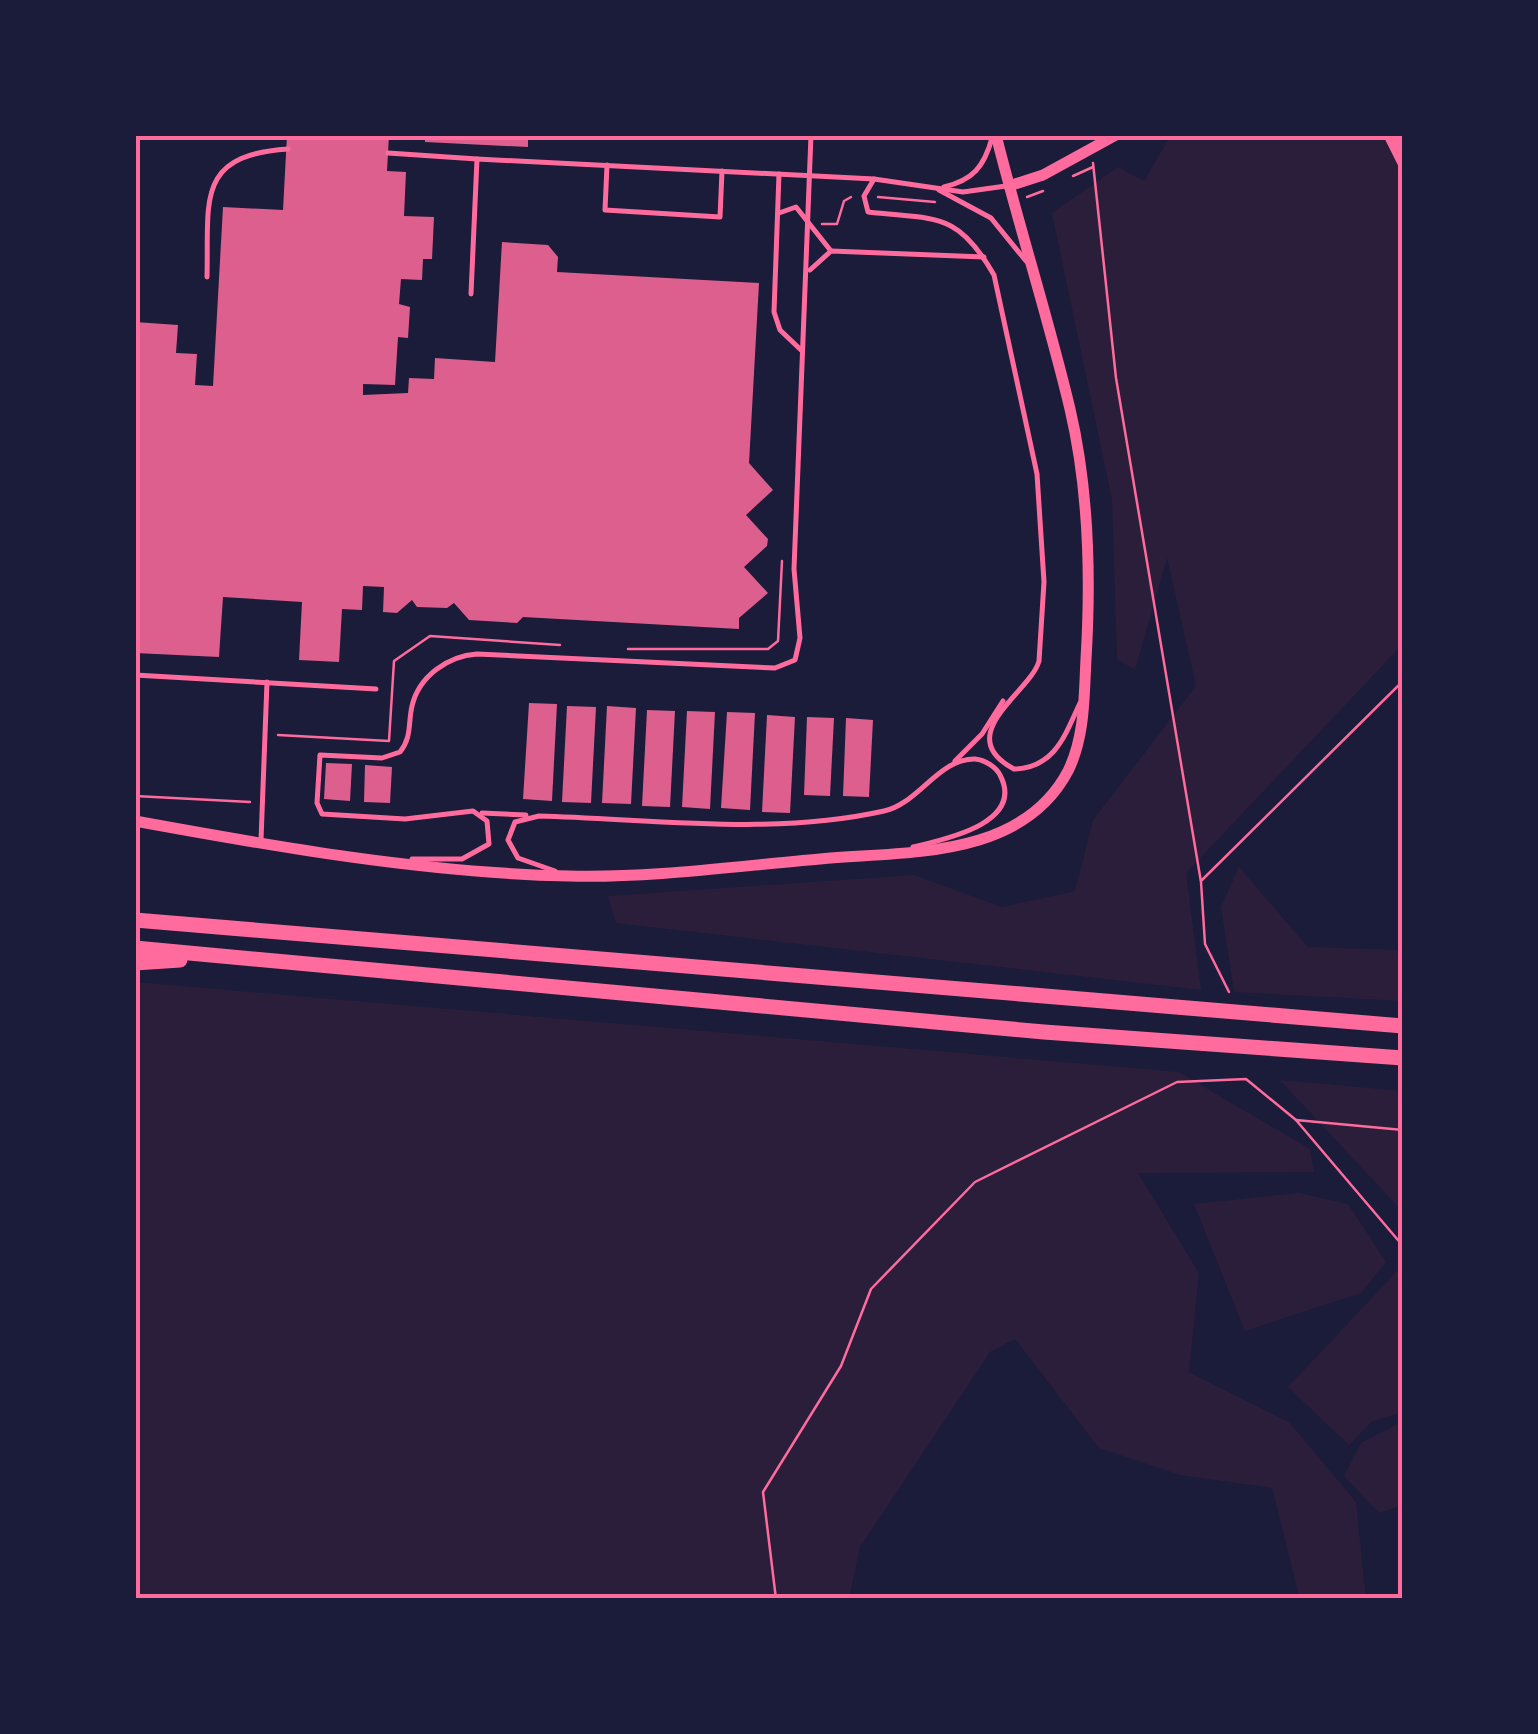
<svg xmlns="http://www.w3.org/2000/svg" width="1538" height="1734" font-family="Manrope,sans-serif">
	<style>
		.green { fill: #2a1e3b }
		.building { fill: #dd5f8e }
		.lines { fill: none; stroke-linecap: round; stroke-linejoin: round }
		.path { stroke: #ff6b9d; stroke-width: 2.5 }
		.service { stroke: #ff6b9d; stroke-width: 5 }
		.tertiary { stroke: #ff6b9d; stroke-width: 11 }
		.trunk { stroke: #ff6b9d; stroke-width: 15 }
		.neatline { fill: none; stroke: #ff6b9d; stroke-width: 4 }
	</style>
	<rect width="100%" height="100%" fill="#1b1b3a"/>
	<g class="green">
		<polygon points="1171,135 1403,135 1403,644 1186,873 1201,990 616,923 608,896 914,875 1002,907 1075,891 1093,820 1196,686 1167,558 1135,670 1117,659 1112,500 1052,213 1118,167 1144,181"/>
		<polygon points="1239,867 1308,947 1403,950 1403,1001 1234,992 1221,907"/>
		<polygon points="135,982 1179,1072 1310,1149 1314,1172 1138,1173 1199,1273 1189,1372 1289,1422 1356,1502 1366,1599 1300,1599 1272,1488 1180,1475 1099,1448 1015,1339 990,1352 860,1547 849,1599 135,1599"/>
		<polygon points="1280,1080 1403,1091 1403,1212"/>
		<polygon points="1299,1193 1348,1204 1386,1262 1361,1293 1245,1331 1194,1204"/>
		<polygon points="1403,1265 1403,1412 1371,1422 1349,1445 1288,1387"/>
		<polygon points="1403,1421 1403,1505 1379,1513 1344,1476 1361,1443"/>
	</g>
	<g class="building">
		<polygon points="287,135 389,135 387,171 406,172 404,216 434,217 432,259 423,259 422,280 401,279 399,304 410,307 408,338 398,337 395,385 363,384 363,395 408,393 409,378 434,379 435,358 495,362 502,242 548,245 558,257 557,272 759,283 749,463 773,490 746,515 768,539 767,546 744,567 768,593 739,618 739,629 523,617 517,623 469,620 454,603 447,608 417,607 412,600 397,613 383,612 384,587 363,586 362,610 342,609 339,662 299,660 302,602 223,597 219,657 135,653 135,322 178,325 176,353 197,354 195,385 213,386 223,207 283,210"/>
		<polygon points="425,135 528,135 528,147 425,142"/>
		<polygon points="529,703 557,704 552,801 523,799"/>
		<polygon points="567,706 596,707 591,803 562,802"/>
		<polygon points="607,706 636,708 631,804 602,803"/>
		<polygon points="647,710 675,711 670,807 642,806"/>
		<polygon points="687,711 715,712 710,809 682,807"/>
		<polygon points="727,712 755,713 750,810 721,808"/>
		<polygon points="767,715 795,717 790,813 762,812"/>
		<polygon points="807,717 834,718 830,796 804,795"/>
		<polygon points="846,718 873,720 869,797 843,796"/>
		<polygon points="326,763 352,764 350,801 324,799"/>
		<polygon points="365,765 392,767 390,803 364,802"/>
	</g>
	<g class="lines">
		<g class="path">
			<polyline points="1093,163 1116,378 1201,882 1205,944 1229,992"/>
			<polyline points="1073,176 1093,167"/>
			<polyline points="878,197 935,202"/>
			<polyline points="1027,197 1043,191"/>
			<polyline points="822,224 837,224 844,201 851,197"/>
			<polyline points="628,649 768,649 778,641 782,561"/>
			<polyline points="278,735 389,741 394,661 430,636 560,645"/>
			<polyline points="135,796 250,802"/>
			<polyline points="1202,880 1403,681"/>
			<polyline points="1403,1130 1296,1120 1403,1246"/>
			<polyline points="776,1599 763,1492 841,1366 871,1289 975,1182 1177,1082 1246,1079 1296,1120"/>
		</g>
		<g class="service">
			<polyline points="388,153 477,159"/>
			<polyline points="607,165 605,210 720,217 722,171"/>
			<polyline points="779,174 774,312 780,330 801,350"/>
			<path d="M874 179 864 196 868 212C935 220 957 210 994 275L1037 474 1044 582 1039 661C1031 692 950 735 1014 769 1055 768 1065 735 1080 703"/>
			<path d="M944 187C973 180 984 167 992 138"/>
			<polyline points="939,190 991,218 1026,261"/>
			<polyline points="779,213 796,207 831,251"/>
			<polyline points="810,270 831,251 984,257"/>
			<path d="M207 277C209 201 195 155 288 149"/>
			<polyline points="471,294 477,159 874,179 963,192 1006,186"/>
			<polyline points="135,675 376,689"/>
			<polyline points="955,761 982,734 1003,701"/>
			<polyline points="482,813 526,815"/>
			<polyline points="261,840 267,682"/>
			<path d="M412 859H462L489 844 487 821 473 811 405 819 322 814 317 803 320 755 382 758 400 752C412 737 408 723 412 706 419 676 448 656 477 654L775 668 795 660 800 638 794 569 811 135"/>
			<path d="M555 871 518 858 508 840 515 822 539 816C653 819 772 836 884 811 918 804 939 758 975 759 985 760 996 767 1000 775 1026 824 941 840 913 847"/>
		</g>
		<g class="tertiary">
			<polyline points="1389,135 1403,163"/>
			<polyline points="1009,186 1043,175 1116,135"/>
			<path d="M135 821C277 847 425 873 569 876 653 878 737 866 820 859 905 851 1021 860 1068 771 1085 737 1084 696 1086 659 1091 576 1089 490 1070 409 1048 317 1019 227 996 135"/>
		</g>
		<g class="trunk">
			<polyline points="135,920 1403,1026"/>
			<polyline points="135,948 1044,1032 1403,1058"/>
			<polyline points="135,963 180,960"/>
		</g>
	</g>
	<rect width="1538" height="1734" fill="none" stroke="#1b1b3a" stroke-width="275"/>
	<rect x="138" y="138" width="1262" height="1458" class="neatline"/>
</svg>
